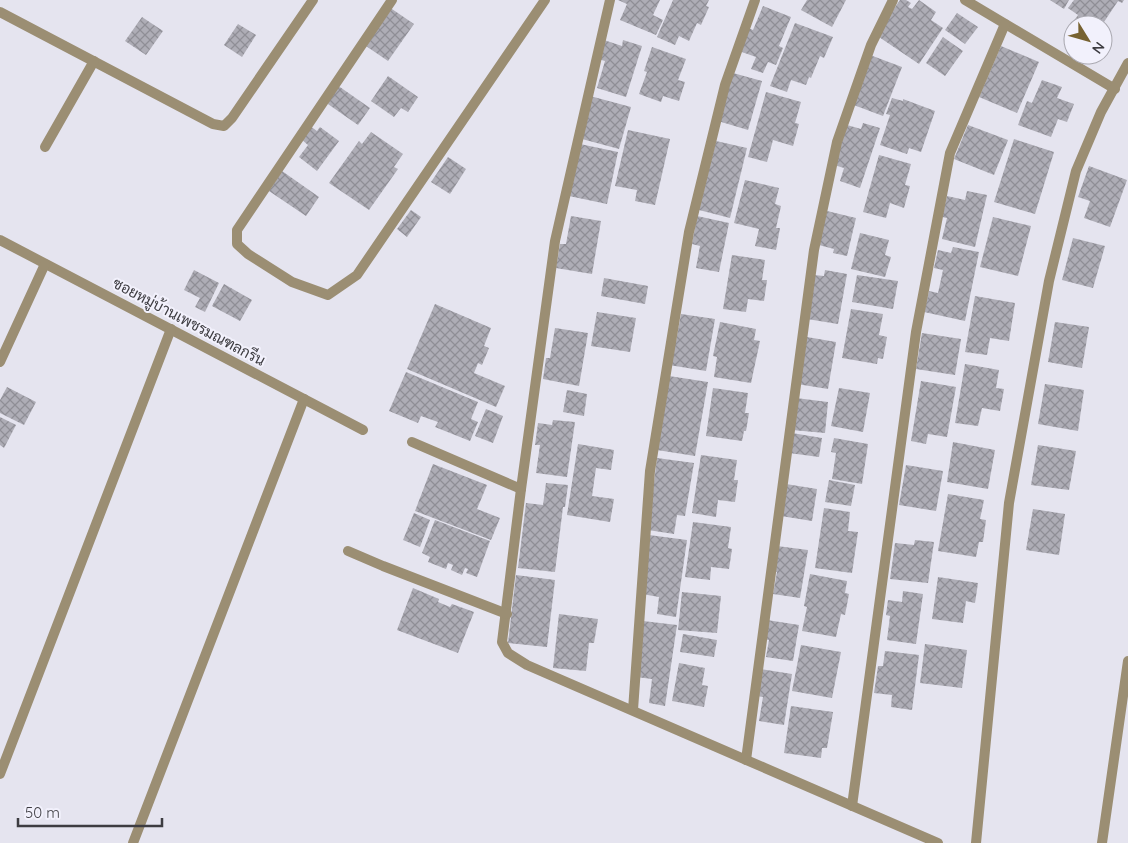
<svg xmlns="http://www.w3.org/2000/svg" width="1128" height="843" font-family="Quicksand,Sarabun,sans-serif">
	<style>
		.building { fill: url(#building-cross-hatch) }
		.lines { fill: none; stroke-linecap: round; stroke-linejoin: round }
		.street { stroke: #9b8e73; stroke-width: 10 }
		.labels { text-anchor: middle; stroke-width: 4; stroke-linejoin: round; paint-order: stroke }
		.street-label { font-size: 15px; fill: #3d3c41; stroke: #f2f1fc }
	</style>
	<defs>
		<pattern id="building-cross-hatch" width="8" height="8" patternUnits="userSpaceOnUse" patternTransform="scale(1.25)"><rect width="8" height="8" fill="#aeadb6"/><path d="M0 0l8 8M0 8l8-8" fill="none" stroke="#8f8e96"/></pattern>
	</defs>
	<rect width="100%" height="100%" fill="#e5e4ef"/>
	<g class="building">
		<polygon points="618,0 660,0 653,15 663,20 656,35 620,20 627,4"/>
		<polygon points="673,0 709,0 706,6 709,7 701,25 697,23 689,41 679,36 675,45 657,37"/>
		<polygon points="807,0 846,0 832,27 801,10"/>
		<polygon points="900,0 906,0 911,3 908,7 912,9 919,0 936,12 931,20 943,28 919,64 876,35"/>
		<polygon points="1050,0 1069,0 1064,9"/>
		<polygon points="1074,0 1124,0 1122,3 1118,1 1102,25 1099,25 1089,19 1085,25 1071,25 1078,15 1068,8"/>
		<polygon points="763,6 791,17 779,46 783,48 776,65 768,62 763,73 751,69 756,57 739,51 748,28 753,30"/>
		<polygon points="389,7 414,24 388,61 363,44"/>
		<polygon points="957,13 978,27 965,44 945,30"/>
		<polygon points="142,17 163,31 146,55 125,41"/>
		<polygon points="795,23 833,37 824,58 820,56 811,78 809,77 806,85 791,80 787,92 770,86"/>
		<polygon points="238,24 256,35 242,57 224,45"/>
		<polygon points="943,37 963,51 945,76 926,63"/>
		<polygon points="604,40 622,46 623,40 642,46 626,97 597,88 605,61 598,59"/>
		<polygon points="1001,46 1039,62 1017,113 979,97"/>
		<polygon points="652,47 686,59 678,80 685,82 679,101 663,96 661,102 639,94 647,72 644,71"/>
		<polygon points="870,55 902,67 883,116 851,104"/>
		<polygon points="733,73 762,81 748,130 718,121"/>
		<polygon points="388,76 418,97 408,112 401,108 394,117 371,101"/>
		<polygon points="1042,80 1062,87 1057,98 1074,104 1067,122 1058,119 1051,137 1018,125 1027,101 1032,103"/>
		<polygon points="337,85 370,108 358,125 325,102"/>
		<polygon points="766,92 801,102 795,123 799,124 793,146 773,140 767,162 748,157"/>
		<polygon points="590,96 631,107 619,149 582,139"/>
		<polygon points="892,98 903,101 903,99 935,111 921,152 909,148 907,154 880,145 890,115 886,114"/>
		<polygon points="863,123 880,128 860,188 840,181 844,168 834,165 847,125 861,129"/>
		<polygon points="968,125 1008,140 994,175 954,159"/>
		<polygon points="310,126 317,131 320,127 339,141 317,171 299,157 308,145 301,139"/>
		<polygon points="628,130 670,139 655,205 635,201 637,190 615,186"/>
		<polygon points="371,132 403,154 394,167 398,169 369,210 329,183 359,141 362,144"/>
		<polygon points="1014,139 1054,152 1035,214 994,202"/>
		<polygon points="716,141 747,148 730,218 699,210"/>
		<polygon points="580,144 618,152 607,204 569,196"/>
		<polygon points="879,155 911,164 905,185 910,186 904,208 890,203 886,218 863,212"/>
		<polygon points="448,157 466,169 450,194 431,182"/>
		<polygon points="1089,166 1127,180 1110,227 1084,218 1090,201 1078,197"/>
		<polygon points="282,171 319,197 306,216 269,191"/>
		<polygon points="745,180 779,188 775,204 781,206 776,228 780,228 776,250 755,246 759,229 734,223"/>
		<polygon points="967,191 987,195 975,247 942,239 947,218 942,217 947,196 965,200"/>
		<polygon points="411,210 421,217 407,237 397,229"/>
		<polygon points="827,211 856,218 847,256 833,253 834,249 819,245"/>
		<polygon points="571,216 601,221 592,274 556,268 560,244 566,244"/>
		<polygon points="697,216 729,223 719,272 696,268 700,246 692,244"/>
		<polygon points="993,217 1031,226 1018,276 980,267"/>
		<polygon points="860,233 889,240 885,255 891,257 885,277 851,269"/>
		<polygon points="1073,238 1105,246 1093,288 1062,280"/>
		<polygon points="953,247 979,252 965,321 924,312 929,291 938,293 943,270 934,268 938,250 951,253"/>
		<polygon points="732,255 765,260 762,280 767,280 764,301 748,299 746,312 723,309"/>
		<polygon points="194,270 219,283 205,312 195,307 200,298 184,290"/>
		<polygon points="825,270 847,274 838,324 807,319 814,275 824,276"/>
		<polygon points="857,275 898,281 893,309 852,302"/>
		<polygon points="604,278 648,286 645,304 601,296"/>
		<polygon points="224,284 252,300 240,321 212,306"/>
		<polygon points="975,296 1015,303 1009,341 990,338 987,355 965,352"/>
		<polygon points="435,304 491,328 484,346 489,348 482,365 478,363 474,373 505,386 496,407 407,369"/>
		<polygon points="851,309 883,314 879,335 887,337 883,359 878,358 877,364 842,358"/>
		<polygon points="597,312 636,318 630,352 591,346"/>
		<polygon points="681,314 715,319 706,371 669,365 673,341 676,341"/>
		<polygon points="720,322 756,329 754,340 760,341 751,383 714,377 717,357 713,356"/>
		<polygon points="1055,322 1089,327 1082,368 1048,362"/>
		<polygon points="555,328 588,333 579,386 543,379 546,358 550,358"/>
		<polygon points="922,333 961,339 955,375 916,369"/>
		<polygon points="807,337 836,342 828,389 797,384"/>
		<polygon points="965,364 999,370 996,388 1004,389 1000,411 982,408 978,426 955,423"/>
		<polygon points="406,372 478,402 471,419 478,422 470,441 435,427 438,422 421,416 418,423 389,411"/>
		<polygon points="669,376 708,382 695,456 657,450"/>
		<polygon points="921,381 956,387 947,437 928,434 926,444 911,441"/>
		<polygon points="1045,384 1084,390 1078,431 1038,424"/>
		<polygon points="7,387 36,402 24,425 0,413 0,400"/>
		<polygon points="713,388 748,393 745,413 749,413 746,431 744,431 742,441 706,436"/>
		<polygon points="839,388 870,393 863,432 831,426"/>
		<polygon points="567,390 587,394 584,416 563,412"/>
		<polygon points="796,398 828,402 825,433 792,430"/>
		<polygon points="486,409 503,416 493,443 475,436"/>
		<polygon points="0,417 16,425 4,448 0,445"/>
		<polygon points="553,420 575,422 567,477 536,473 540,445 535,445 538,423 552,425"/>
		<polygon points="792,433 822,438 819,457 789,453"/>
		<polygon points="834,438 868,444 862,484 832,479 836,453 831,452"/>
		<polygon points="953,442 995,450 988,489 947,482"/>
		<polygon points="578,444 614,450 611,470 596,468 592,496 614,499 610,522 567,515"/>
		<polygon points="1038,445 1076,451 1069,490 1031,485"/>
		<polygon points="701,455 737,460 734,480 738,480 735,502 718,500 716,517 692,513"/>
		<polygon points="657,458 694,463 685,516 677,515 674,534 648,530"/>
		<polygon points="433,464 487,485 477,509 500,518 491,540 415,511"/>
		<polygon points="906,465 943,471 936,511 899,505"/>
		<polygon points="829,480 855,485 851,506 825,502"/>
		<polygon points="546,483 568,485 565,507 563,507 555,572 518,568 526,503 543,505"/>
		<polygon points="786,484 817,489 812,521 781,516"/>
		<polygon points="948,494 984,500 980,519 986,520 983,542 979,542 976,557 938,551"/>
		<polygon points="824,508 850,512 848,531 858,532 852,573 815,568"/>
		<polygon points="1033,509 1065,514 1059,555 1026,550"/>
		<polygon points="414,513 430,520 420,547 403,540"/>
		<polygon points="435,520 490,541 477,577 466,573 468,569 465,568 462,575 451,570 453,565 448,563 446,569 428,562 430,557 422,553"/>
		<polygon points="693,522 731,527 728,548 732,549 729,569 711,567 710,580 685,577"/>
		<polygon points="649,535 687,540 676,617 657,614 659,597 642,594"/>
		<polygon points="915,540 934,542 928,583 890,579 895,543 914,545"/>
		<polygon points="777,546 808,550 800,598 773,594 777,572 773,572"/>
		<polygon points="810,574 847,581 845,593 849,594 845,615 841,614 836,637 802,631 807,607 804,606"/>
		<polygon points="516,575 555,580 547,647 508,643"/>
		<polygon points="938,577 978,583 975,603 966,601 963,623 932,619"/>
		<polygon points="413,588 439,599 438,602 450,607 452,604 474,612 458,653 397,630"/>
		<polygon points="903,591 923,594 916,644 887,640 890,616 886,615 888,600 902,602"/>
		<polygon points="682,592 721,596 717,633 678,630"/>
		<polygon points="559,614 598,619 594,643 589,643 586,671 553,668"/>
		<polygon points="767,620 799,625 793,661 766,657 769,640 764,639"/>
		<polygon points="643,621 677,625 665,706 649,703 652,679 636,677"/>
		<polygon points="683,634 717,640 714,657 680,652"/>
		<polygon points="925,644 967,650 962,688 920,683"/>
		<polygon points="801,645 841,652 832,698 792,691"/>
		<polygon points="885,651 919,655 912,710 891,707 892,695 874,693 878,666 883,666"/>
		<polygon points="679,663 705,668 702,685 708,686 704,707 672,701"/>
		<polygon points="761,669 792,674 784,725 759,721 763,697 756,696"/>
		<polygon points="791,706 833,712 827,748 822,748 821,758 784,753"/>
	</g>
	<g class="lines">
		<g class="street">
			<polyline points="392,0 237,230 237,244 248,254 292,282 328,295 357,275 545,0"/>
			<polyline points="610,0 555,241 521,489 502,642 508,653 527,665 938,843"/>
			<polyline points="965,0 1115,89"/>
			<polyline points="0,12 213,124 224,126 232,118 313,0"/>
			<polyline points="45,147 94,61"/>
			<polyline points="0,240 363,430"/>
			<polyline points="0,362 45,264"/>
			<polyline points="412,442 521,489"/>
			<polyline points="348,551 383,566 507,614"/>
			<polyline points="633,710 650,471 689,232 725,85 755,0"/>
			<polyline points="746,760 814,250 837,142 871,45 893,0"/>
			<polyline points="0,774 171,329"/>
			<polyline points="852,806 916,332 950,153 1005,24"/>
			<polyline points="133,843 304,399"/>
			<polyline points="976,843 1009,503 1049,281 1076,171 1101,112 1128,63"/>
			<polyline points="1102,843 1128,661"/>
		</g>
	</g>
	<g class="labels">
		<g class="street-label">
			<text transform="translate(189 322) rotate(28)" y="5">ซอยหมู่บ้านเพชรมณฑลกรีน</text>
		</g>
	</g>
	<g transform="translate(1088 40) rotate(127)"><circle r="24" fill="#f2f1fc" stroke="#aaa9b1"/>
	<path d="M0-4L9 19L0 12L-9 19Z" fill="#776231"/>
	<text y="-8" font-size="14" font-weight="bold" text-anchor="middle" fill="#3d3c41">N</text>
	</g>
	<path d="M18 818v8h144v-8" fill="none" stroke="#3d3c41" stroke-width="2.5"/>
	<text x="25" y="818" font-size="15" fill="#3d3c41" stroke="#f2f1fc" stroke-width="4" paint-order="stroke">50 m</text>
</svg>
